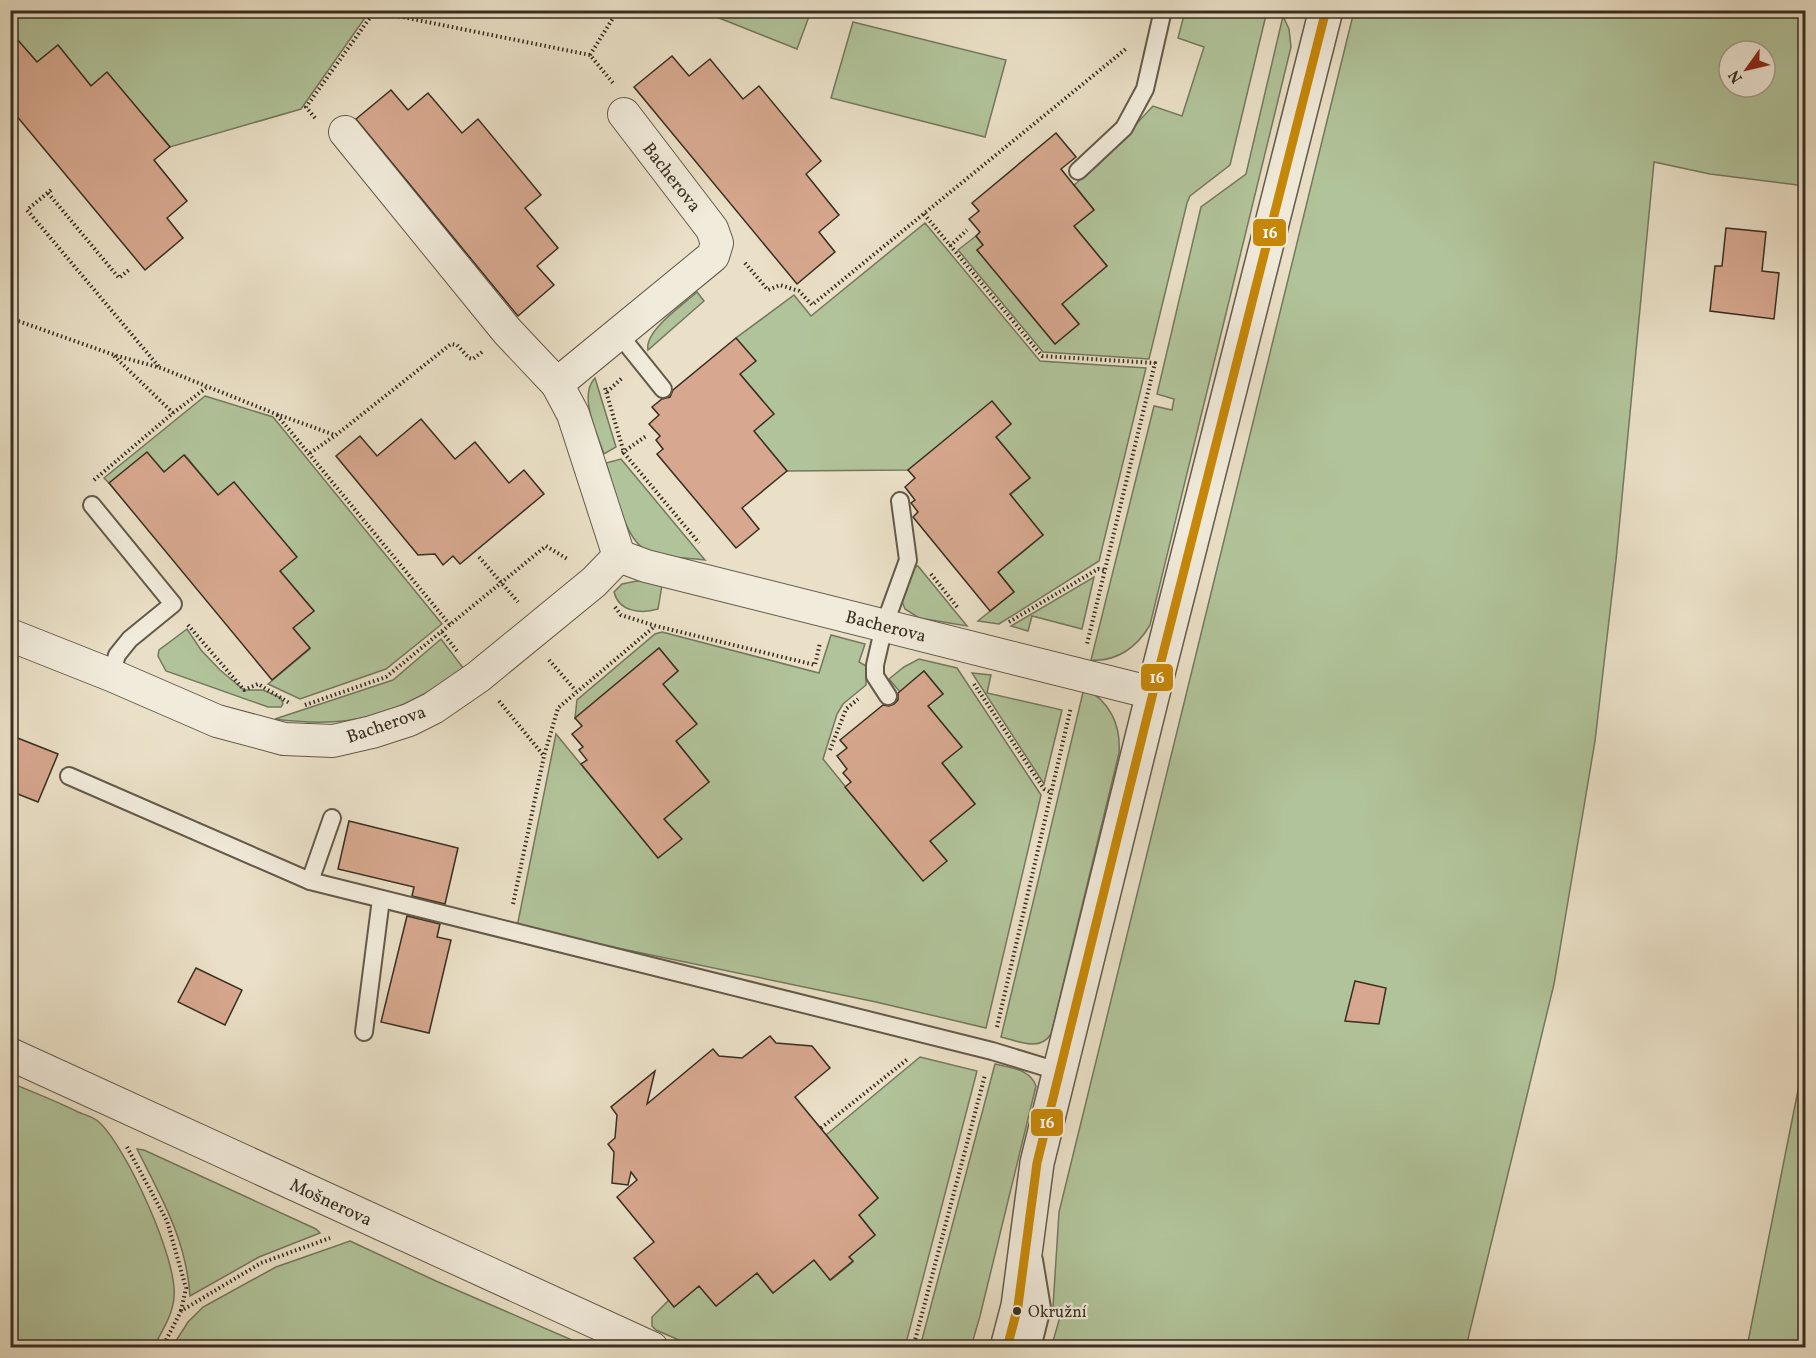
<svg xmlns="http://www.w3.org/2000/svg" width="1816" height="1358" font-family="Vollkorn,serif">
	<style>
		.green { fill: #b1c39a; stroke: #74785e; stroke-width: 1.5; fill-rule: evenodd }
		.building { fill: #d7a88f; stroke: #382e21; stroke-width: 1.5 }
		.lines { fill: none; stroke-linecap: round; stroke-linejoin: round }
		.service-casing { stroke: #645a4a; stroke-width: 20 }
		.minor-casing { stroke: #645a4a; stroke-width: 34 }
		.tertiary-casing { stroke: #645a4a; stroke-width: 36 }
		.path { stroke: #382e21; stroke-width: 4; stroke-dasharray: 1.5 3; stroke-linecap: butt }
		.service { stroke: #f1ebdb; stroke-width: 16 }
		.minor { stroke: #f1ebdb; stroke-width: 32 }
		.tertiary { stroke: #f1ebdb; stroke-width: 33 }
		.bus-1-casing { stroke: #f1ebdb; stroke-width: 14 }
		.bus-1 { stroke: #c78808; stroke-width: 9 }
		.bus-dot { fill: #382e21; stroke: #f1ebdb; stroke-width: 2 }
		.labels { text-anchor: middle; stroke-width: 4.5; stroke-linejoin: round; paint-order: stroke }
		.bus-label { font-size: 16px; fill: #382e21; stroke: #f1ebdb; text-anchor: start }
		.street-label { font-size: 18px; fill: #382e21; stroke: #f1ebdb }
		.line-badge { stroke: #f1ebdb; stroke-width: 2 }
		.badge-label { font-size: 16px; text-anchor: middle; font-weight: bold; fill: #fff }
	</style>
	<rect width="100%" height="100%" fill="#eae0c7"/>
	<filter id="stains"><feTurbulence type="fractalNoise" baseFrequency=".00333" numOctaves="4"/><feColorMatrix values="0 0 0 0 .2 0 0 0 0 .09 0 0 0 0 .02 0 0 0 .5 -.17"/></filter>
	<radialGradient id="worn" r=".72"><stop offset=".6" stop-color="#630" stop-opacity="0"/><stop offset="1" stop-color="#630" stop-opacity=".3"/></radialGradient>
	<g class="green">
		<polygon points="347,10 367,15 301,109 170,147 107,73 91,86 58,45 37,62 20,43 11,50 11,11"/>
		<polygon points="710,11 710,10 811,11 797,49 709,14"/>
		<polygon points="1185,11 1267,11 1230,165 1190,196 1187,203 1149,359 1043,352 958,250 976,236 983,245 977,250 1055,344 1079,324 1062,304 1107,266 1074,226 1094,210 1074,185 1097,166 1153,106 1182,116 1204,47 1178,38"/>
		<path d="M1354 11H1805V186L1710 174 1654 162 1616 560 1595 741 1554 984 1466 1347 1051 1348 1062 1310 1053 1307 1059 1212ZM1729 51H1765V87H1729Z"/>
		<path d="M1283 16 1289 29 1291 47 1150 625C1137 647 1117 662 1091 660L1154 406 1172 410 1174 399 1157 394 1201 207 1246 174Z"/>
		<polygon points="853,22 1006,60 985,137 831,98"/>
		<polygon points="925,223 1040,361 1146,368 1099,561 999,624 978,621 1014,592 998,572 1043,535 1010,495 1030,478 996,437 1011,424 992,402 908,470 787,471 753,431 773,414 740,374 755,361 736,338 794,295 811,316"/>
		<path d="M697 292 704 301 648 350C644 331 683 305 697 292Z"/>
		<path d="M595 378 616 447 604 454C597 433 578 396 595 378Z"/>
		<polygon points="205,396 273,417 442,624 386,669 300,699 268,684 310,649 293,628 314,611 280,571 296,557 234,482 218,495 185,455 164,472 147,453 109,483 104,478"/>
		<path d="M621 459 705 560C688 558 659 558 644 549 623 535 614 487 606 463Z"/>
		<polygon points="918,566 967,626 919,618 905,609 901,599 912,568"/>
		<polygon points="1094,577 1082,629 1032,616 1028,631 1011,626"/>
		<path d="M637 581H651L662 585 658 609C641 614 619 612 614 592L622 584Z"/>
		<polygon points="187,629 201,650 220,670 244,690 263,690 281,698 283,704 281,707 268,707 166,671 158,656 159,650"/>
		<polygon points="662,632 819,673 831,635 865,644 859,662 866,666 866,685 843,704 837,714 823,759 906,861 946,861 930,841 975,804 942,763 961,747 928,706 943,694 924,671 900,692 889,679 904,667 919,659 957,668 1041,795 986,1028 876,1002 517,927 556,734 658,858 681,839 664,819 709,782 676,741 663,684 678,671 659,648 575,718 577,700 655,634"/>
		<path d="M441 639 464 669C397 714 356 730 275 719L393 680Z"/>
		<polygon points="972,673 991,675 987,693 1062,710 1044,784"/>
		<path d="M1084 688C1110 701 1121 725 1119 753L1051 1034C1040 1052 1018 1041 1001 1037Z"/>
		<polygon points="1805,1055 1805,1347 1747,1347"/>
		<polygon points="920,1057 977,1071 905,1347 695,1347 656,1330 652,1326 652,1317 669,1300 674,1307 699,1286 716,1306 757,1273 773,1293 814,1260 831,1280 853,1262 849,1257 875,1235 859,1215 878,1198 826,1135"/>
		<path d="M995 1064C1011 1068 1030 1069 1036 1086L980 1316 971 1347H920Z"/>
		<path d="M11 1083C33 1092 56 1101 78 1112 85 1115 94 1117 99 1122 126 1147 178 1260 174 1297 173 1315 161 1332 154 1347H11Z"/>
		<path d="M137 1149 144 1150 316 1229 320 1233 259 1257 190 1296C186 1239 162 1199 137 1149Z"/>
		<polygon points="350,1241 436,1281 588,1347 172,1347 188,1322 203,1307 276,1267"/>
	</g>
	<g class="building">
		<polygon points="10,31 37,62 58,45 91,86 107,72 170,147 154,160 187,201 167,218 183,238 145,270 10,108"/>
		<polygon points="672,56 689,76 710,59 743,99 759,86 821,161 806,174 839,215 819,232 835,252 797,284 634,87"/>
		<polygon points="391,90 408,110 428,93 462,133 478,119 541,195 525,208 558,248 537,266 554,285 518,316 356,119"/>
		<polygon points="1056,133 1076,157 1061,169 1094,210 1074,226 1107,266 1062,304 1079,324 1055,344 977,250 983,245 976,236 980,232 969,219 979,211 972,203"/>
		<polygon points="1726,228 1766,232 1762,271 1779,273 1774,319 1710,311 1715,266 1722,266"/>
		<polygon points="736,338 756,361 740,374 774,414 754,431 787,471 742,508 759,529 736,548 657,454 663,449 656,440 660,436 649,424 659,415 652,407 662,399 670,397 673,390"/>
		<polygon points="992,401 1011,424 996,437 1030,478 1010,494 1043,535 998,572 1014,592 990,611 913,517 918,512 911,503 915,500 905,487 915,478 908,470"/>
		<polygon points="421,419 455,459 475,442 509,483 524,470 544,494 460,564 453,556 443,565 435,554 418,555 336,456 360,436 377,456"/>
		<polygon points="147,452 164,472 184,455 218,495 234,482 297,557 280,571 314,611 293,628 310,648 272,680 109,483"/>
		<polygon points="659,648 678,671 663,684 697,724 676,741 709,782 664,819 682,839 658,858 581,764 587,760 579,750 583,747 572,734 582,726 575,718"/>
		<polygon points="924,671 943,694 928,706 962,747 942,763 975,804 930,841 947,861 923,881 845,787 851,782 843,773 847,769 837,756 847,748 840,740 883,705 889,706 894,704 898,700 898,693"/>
		<polygon points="10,735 58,754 38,802 10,791"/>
		<polygon points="349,821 458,848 445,904 412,896 414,887 338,869"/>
		<polygon points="407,916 440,924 437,937 451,940 429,1033 381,1022"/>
		<polygon points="196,968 242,990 225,1025 178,1002"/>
		<polygon points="1355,981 1386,988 1379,1024 1345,1021"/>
		<polygon points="770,1036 776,1043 812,1046 830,1068 795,1097 878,1198 859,1215 875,1235 849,1257 853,1261 830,1280 814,1260 773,1293 757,1273 716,1306 699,1286 674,1307 634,1258 654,1242 617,1197 637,1180 631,1172 628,1185 612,1183 614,1152 608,1144 615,1138 617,1115 611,1107 655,1071 647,1104 713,1049 719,1056 742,1058"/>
	</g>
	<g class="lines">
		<g class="service-casing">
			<g id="service">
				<polyline points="1078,171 1124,128 1145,89 1163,10"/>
				<polyline points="618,333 663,389"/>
				<polyline points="92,505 173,604 130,639 117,655 111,675"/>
				<polyline points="888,696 875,676 875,665 884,626 908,560 900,501"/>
				<polyline points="69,776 310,881 992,1051 1061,1072"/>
				<polyline points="310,881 332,818"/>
				<polyline points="364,1032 381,899"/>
				<polyline points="1032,1348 1042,1308 1034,1260"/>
			</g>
		</g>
		<g class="minor-casing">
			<g id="minor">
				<polyline points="345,132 507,331 557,384 573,414 619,556"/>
				<polyline points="557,384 713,256 717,243 712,229 624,114"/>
				<polyline points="619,556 646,566 1153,693"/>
				<polyline points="10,635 111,675 217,721 284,739 333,741 372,732 409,720 433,708 478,677 594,582 619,556"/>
				<polyline points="10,1054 652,1348"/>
			</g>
		</g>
		<g class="tertiary-casing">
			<polyline id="tertiary" points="1007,1348 1018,1306 1037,1163 1153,693 1326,10"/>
		</g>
		<g class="path">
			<polyline points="368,10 590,55 613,83"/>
			<polyline points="590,55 618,10"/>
			<polyline points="315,118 306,107 374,12"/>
			<polyline points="51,190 27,210 160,368"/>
			<polyline points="48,193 119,278 130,269"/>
			<polyline points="924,214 1042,356 1155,363 1087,644"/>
			<polyline points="950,246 967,230"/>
			<polyline points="745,263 768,290 780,285 799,291 812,305 1127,48"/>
			<polyline points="10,318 114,355 161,368 276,414 335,435"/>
			<polyline points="114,356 173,413"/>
			<polyline points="605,388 624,453 699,543"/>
			<polyline points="607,392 622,378"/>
			<polyline points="277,415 450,625"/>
			<polyline points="310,453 336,435 451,344 457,345 469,358 473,359 482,352"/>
			<polyline points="622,453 646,436"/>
			<polyline points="94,480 173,413 206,388"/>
			<polyline points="479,557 518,602"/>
			<polyline points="931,574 958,608"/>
			<polyline points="615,607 621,615 656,626 815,665 820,643"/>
			<polyline points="1009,622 1098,569 1104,570"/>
			<polyline points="188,625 244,690 258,684 291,704"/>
			<polyline points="442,632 457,651"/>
			<polyline points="549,660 576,691"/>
			<polyline points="974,684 1044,789 1052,793"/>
			<polyline points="499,701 544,756"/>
			<polyline points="305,705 386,677 546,546 569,560"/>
			<polyline points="830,750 846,709 858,699"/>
			<polyline points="513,904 544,756 558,708 655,626"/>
			<polyline points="997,1027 1071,707"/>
			<polyline points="821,1128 909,1058"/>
			<polyline points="127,1147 167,1221 186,1288 181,1311"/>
			<polyline points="162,1348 181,1311 261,1263 330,1238"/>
			<polyline points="913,1348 985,1075"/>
		</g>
		<use href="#service" class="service"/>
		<use href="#minor" class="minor"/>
		<use href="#tertiary" class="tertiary"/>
		<g class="bus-1-casing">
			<polyline id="bus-1" points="1007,1348 1018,1306 1037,1163 1153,693 1326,10"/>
		</g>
		<use href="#bus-1" class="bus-1"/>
	</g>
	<circle class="bus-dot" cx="1017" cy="1311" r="5"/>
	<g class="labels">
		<g class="bus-label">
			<text x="1028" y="1317">Okružní</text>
		</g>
		<g class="street-label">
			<text transform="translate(672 177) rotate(52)" y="6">Bacherova</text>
			<text transform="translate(886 626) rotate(14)" y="6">Bacherova</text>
			<text transform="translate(386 724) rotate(-19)" y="6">Bacherova</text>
			<text transform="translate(331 1202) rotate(25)" y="6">Mošnerova</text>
		</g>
	</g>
	<g class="line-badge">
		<rect x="1252" y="218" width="35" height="29" rx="6" fill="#c78808"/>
		<rect x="1140" y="663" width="34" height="29" rx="6" fill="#c78808"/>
		<rect x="1030" y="1108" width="34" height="29" rx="6" fill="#c78808"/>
	</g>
	<g class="badge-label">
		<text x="1270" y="238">16</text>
		<text x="1157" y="683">16</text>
		<text x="1047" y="1128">16</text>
	</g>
	<rect width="1816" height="1358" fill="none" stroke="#eae0c7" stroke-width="36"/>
	<rect x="12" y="12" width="1792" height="1334" fill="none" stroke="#382e21" stroke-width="3"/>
	<rect x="18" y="18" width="1780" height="1322" fill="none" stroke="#382e21" stroke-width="1.5"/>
	<g transform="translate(1747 69) rotate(236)"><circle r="28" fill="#f1ebdb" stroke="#a79f91" stroke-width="1.5"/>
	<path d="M0-4.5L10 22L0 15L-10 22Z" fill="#8f2418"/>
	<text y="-9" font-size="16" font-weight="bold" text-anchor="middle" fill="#382e21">N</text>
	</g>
	<rect width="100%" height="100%" filter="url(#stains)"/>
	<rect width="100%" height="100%" fill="url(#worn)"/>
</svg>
